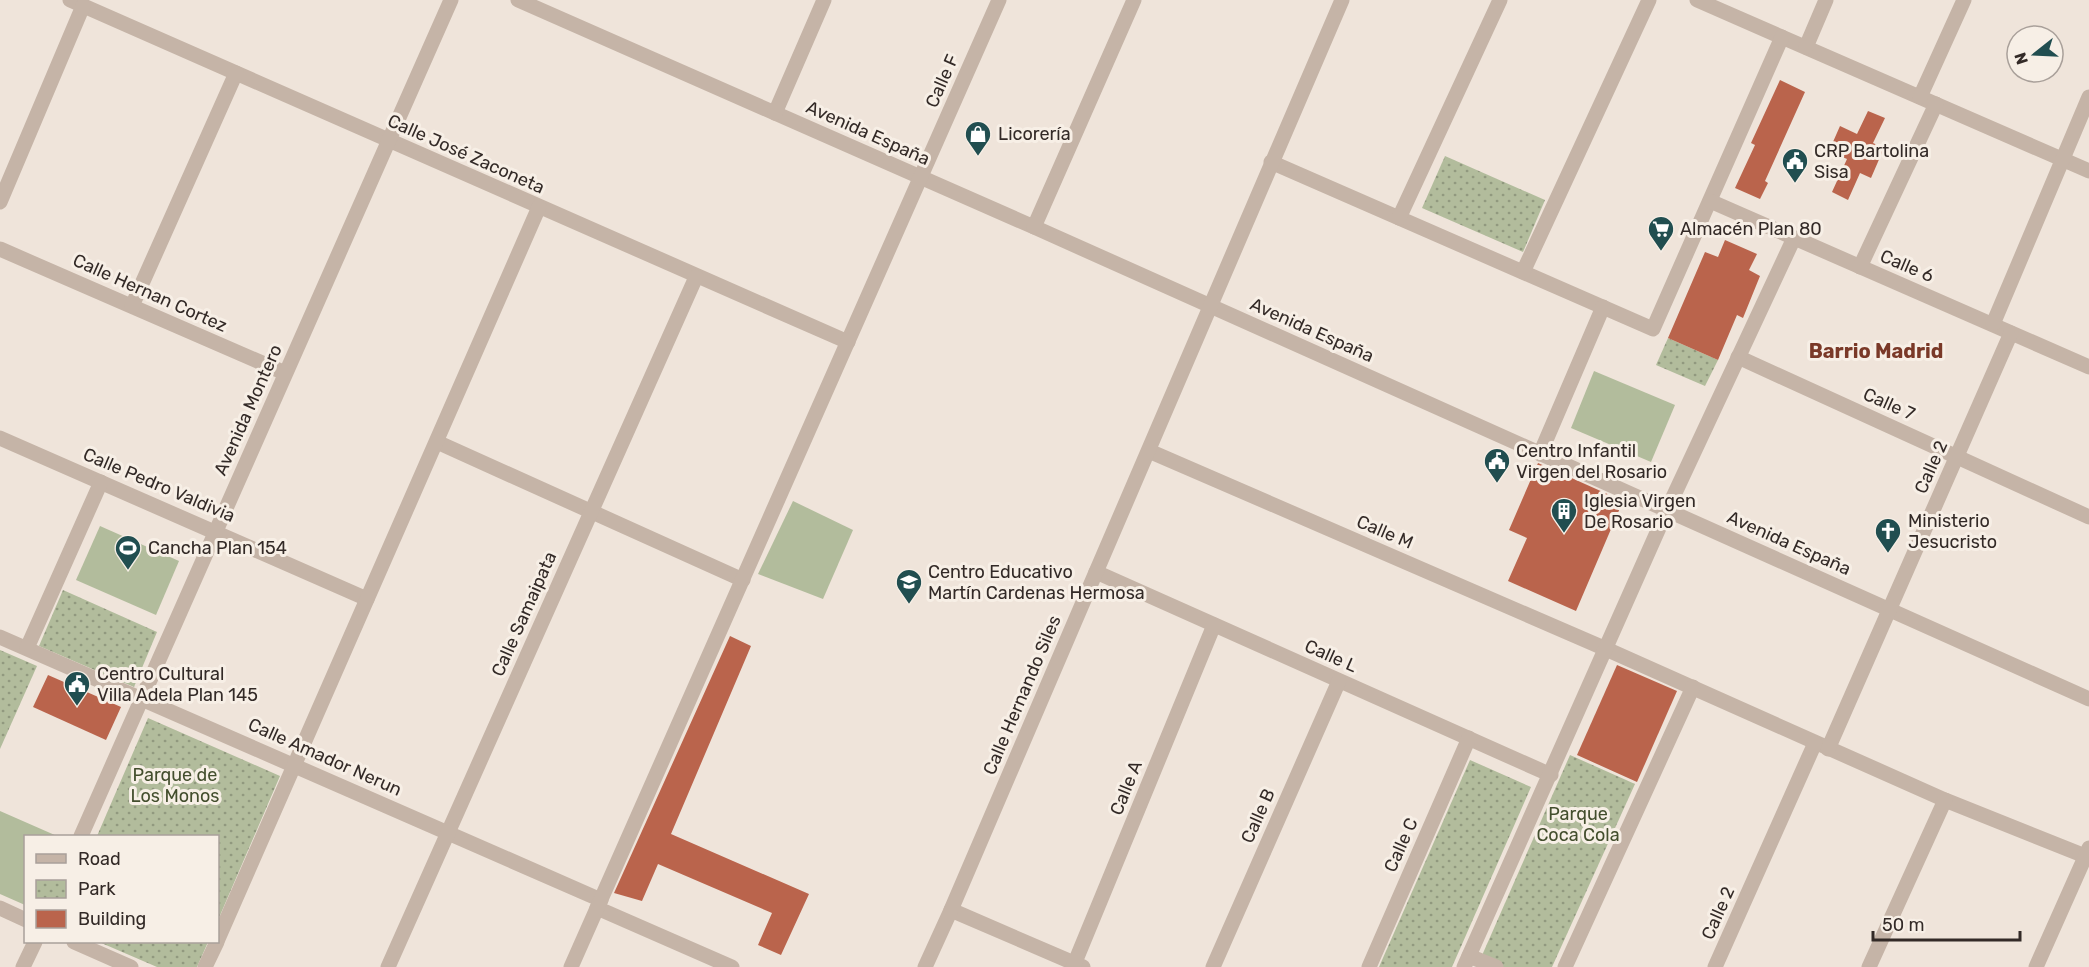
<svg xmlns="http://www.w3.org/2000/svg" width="2089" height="967" font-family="Rubik,sans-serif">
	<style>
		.grass { fill: #b2bc9c }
		.park { fill: url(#park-dots) }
		.building { fill: #ba644c }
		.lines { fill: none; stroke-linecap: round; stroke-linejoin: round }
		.minor { stroke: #c5b4a7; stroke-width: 15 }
		.labels { text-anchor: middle; stroke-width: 6; stroke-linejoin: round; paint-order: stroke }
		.street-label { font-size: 18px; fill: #332a27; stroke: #f7efe6 }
		.poi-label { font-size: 18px; fill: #332a27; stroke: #f7efe6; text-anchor: start }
		.park-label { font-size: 18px; fill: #434e2d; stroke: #f7efe6 }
		.neighbourhood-label { font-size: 20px; font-weight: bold; fill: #7a3928; stroke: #f7efe6 }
	</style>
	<defs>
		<pattern id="park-dots" width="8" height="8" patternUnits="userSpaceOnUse" patternTransform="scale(1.5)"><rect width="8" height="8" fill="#b2bc9c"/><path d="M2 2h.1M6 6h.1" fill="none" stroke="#91997f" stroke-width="1.8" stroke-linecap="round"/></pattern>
	</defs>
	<rect width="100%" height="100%" fill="#efe4da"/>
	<g class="grass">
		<polygon points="1594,371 1675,405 1651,462 1571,428"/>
		<polygon points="793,501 853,530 823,599 758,574"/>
		<polygon points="100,526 179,561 156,615 76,580"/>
		<polygon points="0,811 57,836 26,836 25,905 0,894"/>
	</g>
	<g class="park">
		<polygon points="1445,156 1545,200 1523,252 1422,208"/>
		<polygon points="1668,338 1718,360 1705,386 1656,365"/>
		<polygon points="63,590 157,632 134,687 39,646"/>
		<polygon points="0,650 37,666 0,749"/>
		<polygon points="148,718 280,776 218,920 218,836 97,836"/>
		<polygon points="1570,755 1635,784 1552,967 1498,967 1480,960"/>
		<polygon points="1470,760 1531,787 1452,967 1379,967"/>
		<polygon points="99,942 208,942 197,967 157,967"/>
	</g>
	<g class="building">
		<polygon points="1780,80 1805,92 1765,181 1768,183 1760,199 1735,188 1755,145 1751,143"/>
		<polygon points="1868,111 1885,118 1873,143 1884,148 1871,178 1860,173 1848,200 1832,192 1847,159 1829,151 1840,126 1857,134"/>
		<polygon points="1725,240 1757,254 1749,270 1760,276 1743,318 1737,315 1718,360 1668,338 1705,252 1718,257"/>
		<polygon points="1538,463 1623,501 1576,611 1508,581 1527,538 1509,530"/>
		<polygon points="730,636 751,646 671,834 809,894 781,955 758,945 772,913 658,864 642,901 614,893"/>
		<polygon points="1617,665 1677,691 1637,782 1577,755"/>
		<polygon points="48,675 121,707 106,740 33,707"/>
	</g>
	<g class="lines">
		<g class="minor">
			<polyline points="70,0 848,342"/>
			<polyline points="518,0 1034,227 2089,699"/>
			<polyline points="1697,0 2089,171"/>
			<polyline points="1806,47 1826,0"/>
			<polyline points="1920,97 1964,0"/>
			<polyline points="775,113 824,0"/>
			<polyline points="1271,162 1653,329 1782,37"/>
			<polyline points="1710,201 2089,367"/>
			<polyline points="0,202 83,6"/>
			<polyline points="1399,218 1500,0"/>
			<polyline points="1034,227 1134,0"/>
			<polyline points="0,249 285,373"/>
			<polyline points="1860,267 1936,104"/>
			<polyline points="1523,272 1649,0"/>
			<polyline points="132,306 236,73"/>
			<polyline points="1993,324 2089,97"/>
			<polyline points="1738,357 2089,517"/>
			<polyline points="0,438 367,599"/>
			<polyline points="437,442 743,580"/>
			<polyline points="1149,451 1606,649 1945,800 2085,856"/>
			<polyline points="1540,454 1603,307"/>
			<polyline points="1096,572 1551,775"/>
			<polyline points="0,637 601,900"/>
			<polyline points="27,648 101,482"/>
			<polyline points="1828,749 2011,333"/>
			<polyline points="81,836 451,0"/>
			<polyline points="0,908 26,920"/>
			<polyline points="597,908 732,967"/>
			<polyline points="951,910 1083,967"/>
			<polyline points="218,939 539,207"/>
			<polyline points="74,942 131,967"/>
			<polyline points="1469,956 1496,967"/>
			<polyline points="23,967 35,942"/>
			<polyline points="205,967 217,942"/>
			<polyline points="388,967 696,277"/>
			<polyline points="571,967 999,0"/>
			<path d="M925 967 951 910C1082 607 1210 302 1342 0"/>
			<polyline points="1073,967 1214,625"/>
			<polyline points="1213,967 1339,681"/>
			<polyline points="1369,967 1469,738"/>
			<polyline points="1464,967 1667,510 1794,238"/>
			<polyline points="1565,967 1693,687"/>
			<polyline points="1715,967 1815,743"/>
			<polyline points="1869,967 1945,800"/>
			<polyline points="2036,967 2089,848"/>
		</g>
	</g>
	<defs>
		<g id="shop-pin" transform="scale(1.35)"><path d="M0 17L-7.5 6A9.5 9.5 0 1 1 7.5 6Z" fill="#214e50" stroke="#f7efe6"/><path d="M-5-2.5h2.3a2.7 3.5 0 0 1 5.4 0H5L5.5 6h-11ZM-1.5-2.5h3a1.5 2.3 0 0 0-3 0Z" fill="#fff"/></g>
		<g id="civic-pin" transform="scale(1.35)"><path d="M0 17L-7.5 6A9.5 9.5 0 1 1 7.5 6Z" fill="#214e50" stroke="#f7efe6"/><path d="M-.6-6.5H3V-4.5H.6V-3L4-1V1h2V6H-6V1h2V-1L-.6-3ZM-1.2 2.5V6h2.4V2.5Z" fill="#fff"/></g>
		<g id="supermarket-pin" transform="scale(1.35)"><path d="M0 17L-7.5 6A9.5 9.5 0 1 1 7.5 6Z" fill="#214e50" stroke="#f7efe6"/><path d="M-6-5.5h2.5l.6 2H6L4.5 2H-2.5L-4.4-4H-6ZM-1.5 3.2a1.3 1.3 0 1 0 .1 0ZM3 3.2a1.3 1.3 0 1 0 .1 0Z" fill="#fff"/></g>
		<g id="building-pin" transform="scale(1.35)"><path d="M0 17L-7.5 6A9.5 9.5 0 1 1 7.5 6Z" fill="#214e50" stroke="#f7efe6"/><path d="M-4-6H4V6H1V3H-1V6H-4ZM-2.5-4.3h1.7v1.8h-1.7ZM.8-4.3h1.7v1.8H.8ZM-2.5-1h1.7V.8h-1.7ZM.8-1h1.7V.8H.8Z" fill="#fff"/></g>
		<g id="church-pin" transform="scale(1.35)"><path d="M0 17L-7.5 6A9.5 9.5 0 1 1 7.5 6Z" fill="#214e50" stroke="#f7efe6"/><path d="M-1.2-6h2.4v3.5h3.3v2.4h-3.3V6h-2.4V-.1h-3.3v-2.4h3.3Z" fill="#fff"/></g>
		<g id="stadium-pin" transform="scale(1.35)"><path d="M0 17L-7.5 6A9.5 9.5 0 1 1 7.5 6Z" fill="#214e50" stroke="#f7efe6"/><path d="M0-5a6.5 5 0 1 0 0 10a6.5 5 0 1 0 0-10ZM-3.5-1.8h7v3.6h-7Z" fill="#fff"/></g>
		<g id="school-pin" transform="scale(1.35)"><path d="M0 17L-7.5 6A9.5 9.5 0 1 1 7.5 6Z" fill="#214e50" stroke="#f7efe6"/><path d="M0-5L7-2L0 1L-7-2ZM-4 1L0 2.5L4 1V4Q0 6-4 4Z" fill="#fff"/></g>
	</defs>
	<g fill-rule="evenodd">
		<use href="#shop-pin" x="978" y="134"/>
		<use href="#civic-pin" x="1795" y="161"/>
		<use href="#supermarket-pin" x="1661" y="229"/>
		<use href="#civic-pin" x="1497" y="461"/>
		<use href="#building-pin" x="1564" y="511"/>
		<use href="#church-pin" x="1888" y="531"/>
		<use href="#stadium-pin" x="128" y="548"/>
		<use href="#school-pin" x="909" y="582"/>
		<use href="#civic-pin" x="77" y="684"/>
	</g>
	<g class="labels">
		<g class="street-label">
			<text transform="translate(942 81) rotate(-66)" y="6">Calle F</text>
			<text transform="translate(868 133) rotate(24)" y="6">Avenida España</text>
			<text transform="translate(466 154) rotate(24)" y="6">Calle José Zaconeta</text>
			<text transform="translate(1907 266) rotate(23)" y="6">Calle 6</text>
			<text transform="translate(150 293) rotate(24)" y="6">Calle Hernan Cortez</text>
			<text transform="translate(1312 330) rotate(24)" y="6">Avenida España</text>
			<text transform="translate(1889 404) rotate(24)" y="6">Calle 7</text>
			<text transform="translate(248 410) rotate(-66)" y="6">Avenida Montero</text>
			<text transform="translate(1931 467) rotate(-66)" y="6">Calle 2</text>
			<text transform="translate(159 485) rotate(23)" y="6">Calle Pedro Valdivia</text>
			<text transform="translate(1385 532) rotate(23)" y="6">Calle M</text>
			<text transform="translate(1789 543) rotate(24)" y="6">Avenida España</text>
			<text transform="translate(524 614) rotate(-66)" y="6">Calle Samaipata</text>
			<text transform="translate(1331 656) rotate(24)" y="6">Calle L</text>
			<text transform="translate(1022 695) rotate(-67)" y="6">Calle Hernando Siles</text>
			<text transform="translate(325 757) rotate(24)" y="6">Calle Amador Nerun</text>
			<text transform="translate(1126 788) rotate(-68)" y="6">Calle A</text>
			<text transform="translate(1258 816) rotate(-66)" y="6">Calle B</text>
			<text transform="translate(1401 845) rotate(-66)" y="6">Calle C</text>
			<text transform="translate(1718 913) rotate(-66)" y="6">Calle 2</text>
		</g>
		<g class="poi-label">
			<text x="998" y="140">Licorería</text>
			<text x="1814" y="157">CRP Bartolina<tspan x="1814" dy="21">Sisa</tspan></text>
			<text x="1680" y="235">Almacén Plan 80</text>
			<text x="1516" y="457">Centro Infantil<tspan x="1516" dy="21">Virgen del Rosario</tspan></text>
			<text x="1584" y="507">Iglesia Virgen<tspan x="1584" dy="21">De Rosario</tspan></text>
			<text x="1908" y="527">Ministerio<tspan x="1908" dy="21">Jesucristo</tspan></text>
			<text x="148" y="554">Cancha Plan 154</text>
			<text x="928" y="578">Centro Educativo<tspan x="928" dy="21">Martín Cardenas Hermosa</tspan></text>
			<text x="97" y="680">Centro Cultural<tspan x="97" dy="21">Villa Adela Plan 145</tspan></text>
		</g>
		<g class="park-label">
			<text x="175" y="781">Parque de<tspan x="175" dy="21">Los Monos</tspan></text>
			<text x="1578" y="820">Parque<tspan x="1578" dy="21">Coca Cola</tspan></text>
		</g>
		<g class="neighbourhood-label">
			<text x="1876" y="358">Barrio Madrid</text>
		</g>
	</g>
	<rect x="24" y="835" width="195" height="108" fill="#f7efe6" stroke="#a9a09a" stroke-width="1.5"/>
	<rect x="36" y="854" width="30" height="9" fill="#c5b4a7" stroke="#a9a09a" stroke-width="1.5"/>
	<text x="78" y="865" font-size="18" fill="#332a27">Road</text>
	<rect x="36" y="880" width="30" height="18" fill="url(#park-dots)" stroke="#a9a09a" stroke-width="1.5"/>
	<text x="78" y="895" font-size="18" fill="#332a27">Park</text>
	<rect x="36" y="910" width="30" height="18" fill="#ba644c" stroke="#a9a09a" stroke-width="1.5"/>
	<text x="78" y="925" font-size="18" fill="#332a27">Building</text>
	<g transform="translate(2035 54) rotate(252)"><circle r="28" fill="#f7efe6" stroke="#a9a09a" stroke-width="1.5"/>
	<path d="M0-4.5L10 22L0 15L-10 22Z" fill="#214e50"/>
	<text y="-9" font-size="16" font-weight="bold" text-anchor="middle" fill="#332a27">N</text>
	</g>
	<path d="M1873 931v9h147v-9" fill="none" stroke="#332a27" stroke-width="3"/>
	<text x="1882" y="931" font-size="18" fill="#332a27" stroke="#f7efe6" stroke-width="4.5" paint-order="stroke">50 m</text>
</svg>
